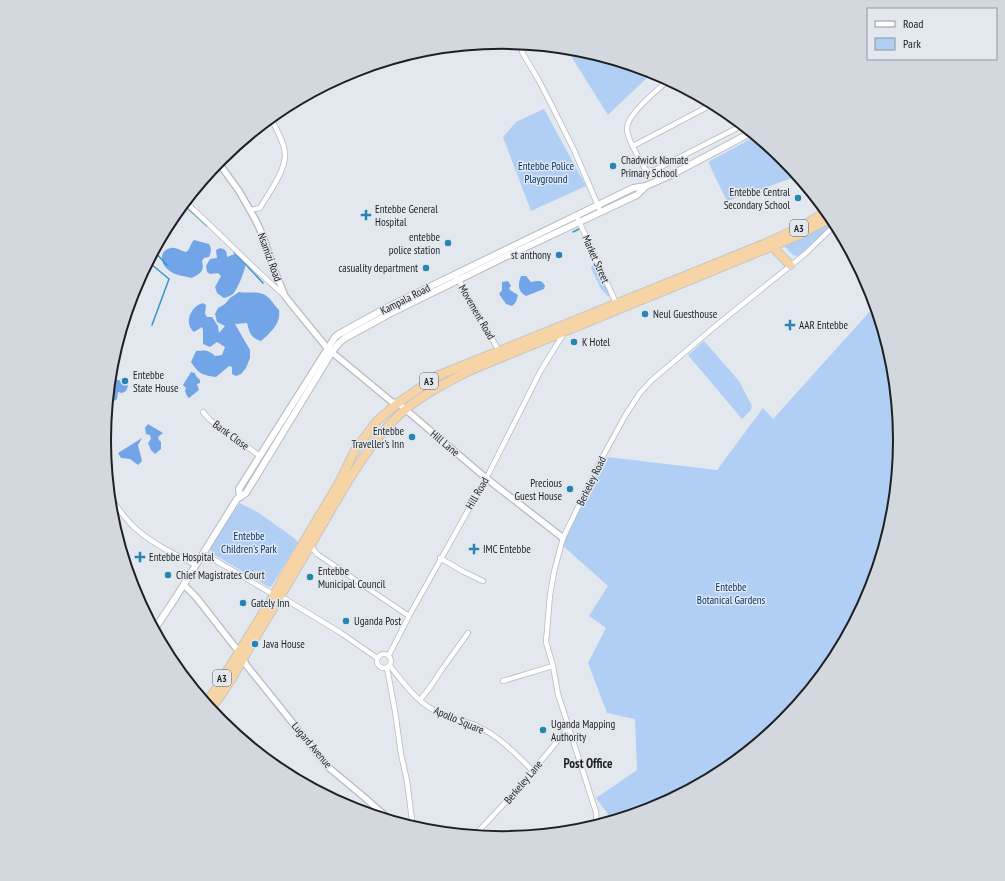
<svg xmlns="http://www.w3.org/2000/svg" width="1005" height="881" font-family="'PT Sans Narrow',sans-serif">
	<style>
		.green { fill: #b1cef5 }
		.forest { fill: #72a5e8 }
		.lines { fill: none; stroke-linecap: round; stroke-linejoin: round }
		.stream { stroke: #3696c6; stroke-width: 1.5 }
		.minor-casing { stroke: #b5bac0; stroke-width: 6 }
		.tertiary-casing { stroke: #b5bac0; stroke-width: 8 }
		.secondary-casing { stroke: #b5bac0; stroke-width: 8 }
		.trunk-casing { stroke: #c4c5c6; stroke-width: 10 }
		.minor { stroke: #fff; stroke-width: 4.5 }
		.tertiary { stroke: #fff; stroke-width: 5.5 }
		.secondary { stroke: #fff; stroke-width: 6 }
		.trunk { stroke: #f6d4a6; stroke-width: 8 }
		.poi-dot { fill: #2785b1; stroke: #e3e8ef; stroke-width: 1.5 }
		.labels { text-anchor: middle; stroke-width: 3; stroke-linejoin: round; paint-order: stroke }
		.shield { fill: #e3e8ef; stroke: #595c60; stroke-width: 1 }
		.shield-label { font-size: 10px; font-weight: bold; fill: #1e2023 }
		.poi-label { font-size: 11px; fill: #1e2023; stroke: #e3e8ef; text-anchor: start }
		.park-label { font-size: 11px; fill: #013672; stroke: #e3e8ef }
		.street-label { font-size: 11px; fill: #1e2023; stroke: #e3e8ef }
		.quarter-label { font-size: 13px; font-weight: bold; fill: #1e2023; stroke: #e3e8ef }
		.rim { fill: none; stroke: #1e2023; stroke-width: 2 }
	</style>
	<rect width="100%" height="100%" fill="#e3e8ef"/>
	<g class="green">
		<polygon points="566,48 580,50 653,72 608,115"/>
		<polygon points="544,109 586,186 531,211 503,137 516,122"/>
		<polygon points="756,136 784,159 798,176 727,201 708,162"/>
		<polygon points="834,219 835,222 798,256 793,255 785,247 785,246 814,232"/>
		<polygon points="594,262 595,262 610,294 609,297 601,289 591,268"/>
		<polygon points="873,308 877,309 893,363 901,441 893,518 871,593 834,662 784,722 724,772 655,809 613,821 596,798 637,770 635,719 607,713 588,663 606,628 589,616 608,586 561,544 603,461 607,457 717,470 763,408 773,419"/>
		<polygon points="704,341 739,381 752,406 751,410 742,419 688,355"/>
		<polygon points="240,503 259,513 294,538 298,542 271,587 267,586 220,558 213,554 210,549 212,542"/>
	</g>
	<g class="forest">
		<path d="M194 240 209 244C212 249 211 252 209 257L204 258 202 261C205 271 200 274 191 278 186 276 178 276 173 273 166 269 159 262 163 253 165 250 167 249 171 248 176 247 181 251 186 252 190 250 190 244 194 240Z"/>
		<path d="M220 248C226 249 227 252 227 257L237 253 246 261C246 269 238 288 233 294 230 296 227 297 224 298L217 293 215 287 221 276 218 273 210 274 207 272 206 266 210 259 217 258 216 250Z"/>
		<path d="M521 276H526L531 282C538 281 542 279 545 286L544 289 526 296C517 291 518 284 521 276Z"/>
		<polygon points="508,281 511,286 509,288 510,290 518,295 516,302 512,306 506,304 499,294 502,290 502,282"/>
		<path d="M239 292C251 294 261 289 270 299 273 303 275 306 279 310 281 324 271 332 261 341 250 337 250 334 247 323L235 324 250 350V358L246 368 241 374 236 376 232 374V367L229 366 216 377C202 375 199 374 191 362L196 351C205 350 209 350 215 356L222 355 225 347 217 342 210 347 203 344V330L202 327 194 332C183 323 191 306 203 303L206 305 205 314 207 317H212L218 326 219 333 225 326 217 322 215 314 218 308 225 304 230 298Z"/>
		<polygon points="191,372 195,373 196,376 200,380 200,383 197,384 199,390 189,398 187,396 185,391 186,388 183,385"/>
		<path d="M110 375 113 379C119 380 124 381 128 386L126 391 122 393 118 392 117 399 111 403H108Z"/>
		<polygon points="148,424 163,433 158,437 159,440 161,442 161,449 155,454 151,450 148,443 151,439 150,435 146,434 145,428"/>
		<polygon points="142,438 138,445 142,461 138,465 130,459 121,458 118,453"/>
	</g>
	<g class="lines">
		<g class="stream">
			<polyline points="183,204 207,226"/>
			<polyline points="573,232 579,229"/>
			<polyline points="154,251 167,265"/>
			<polyline points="234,252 263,283"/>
			<polyline points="152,325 169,279 151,264 152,260 156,255"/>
		</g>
		<g class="minor-casing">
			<g id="minor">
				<polyline points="523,44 522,52 538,79 552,106 574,150 599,208"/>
				<path d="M669 80C658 89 626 115 627 129 627 140 640 159 645 169L648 171 655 170 743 125"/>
				<polyline points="633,146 713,104"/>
				<path d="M185 202C219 232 250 266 284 295"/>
				<path d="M250 210 260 208C268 194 285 172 285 155 285 143 276 129 271 118"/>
				<polyline points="578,219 616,303"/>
				<polyline points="457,277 499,351"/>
				<polyline points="203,412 210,420 260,456"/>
				<path d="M110 498C118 508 126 520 136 529 153 544 176 555 196 565"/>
				<polyline points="310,545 317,554 409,616"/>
				<polyline points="203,553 274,595"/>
				<polyline points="440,558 464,572 483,581"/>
				<polyline points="280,596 341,633 377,658"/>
				<circle cx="384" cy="661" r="7"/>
				<polyline points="389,655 409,616 489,473 540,372 564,333"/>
				<path d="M390 666C403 682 416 701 435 711 448 718 462 720 475 725 498 735 516 754 533 771"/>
				<polyline points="387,668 395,711 401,754 407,781 413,828"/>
				<polyline points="503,681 553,666"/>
				<polyline points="420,700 431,686 440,672 468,633"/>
				<polyline points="597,826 596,812 558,694 553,666 546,642 550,595 554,572 563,538 602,458 625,416 640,393 652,380 718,324 805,254 832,228 837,225"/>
				<polyline points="474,836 517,790 569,727"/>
			</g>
		</g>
		<g class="tertiary-casing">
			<g id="tertiary">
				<polyline points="218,162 239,191 255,219 263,236 273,267 285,296 292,305 328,349 392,402 398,403 486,478 563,538"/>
				<polyline points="184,585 196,597 239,652 247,666 328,767 364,797 391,821"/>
			</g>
		</g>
		<g class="secondary-casing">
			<g id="secondary">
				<polyline points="240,497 239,489 335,337 339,334 388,307 633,188 646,186 671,175 752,132"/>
				<polyline points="154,630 176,597 237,499 246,493 332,352 339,343 345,338 391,313 509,255 637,195 646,186"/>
			</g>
		</g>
		<g class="trunk-casing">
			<g id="trunk">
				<polyline points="770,244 790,265"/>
				<polyline points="205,704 216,689 274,595 289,567 340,481 355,450 377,421 398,403 437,376 764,244 801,227 827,211"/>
				<path d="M210 709C227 690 239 665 252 643 279 599 305 555 331 510 350 477 376 433 406 409 425 393 448 382 471 370L773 246 799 235 832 217"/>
			</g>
		</g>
		<use href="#minor" class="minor"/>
		<use href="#tertiary" class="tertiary"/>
		<use href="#secondary" class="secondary"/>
		<use href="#trunk" class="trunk"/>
	</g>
	<g class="poi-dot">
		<circle cx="613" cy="166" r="4"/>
		<circle cx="798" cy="198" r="4"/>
		<path d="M364 209h4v4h4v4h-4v4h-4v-4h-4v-4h4z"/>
		<circle cx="448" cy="243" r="4"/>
		<circle cx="559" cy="255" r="4"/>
		<circle cx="426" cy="268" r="4"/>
		<circle cx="645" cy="314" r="4"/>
		<path d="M788 319h4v4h4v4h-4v4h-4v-4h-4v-4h4z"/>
		<circle cx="574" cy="342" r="4"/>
		<circle cx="125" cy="381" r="4"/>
		<circle cx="412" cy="437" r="4"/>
		<circle cx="570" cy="489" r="4"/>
		<path d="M472 543h4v4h4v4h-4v4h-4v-4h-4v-4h4z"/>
		<path d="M138 551h4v4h4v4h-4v4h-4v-4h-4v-4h4z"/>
		<circle cx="168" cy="575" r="4"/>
		<circle cx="310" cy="577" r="4"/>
		<circle cx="243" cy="603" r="4"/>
		<circle cx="346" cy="621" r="4"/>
		<circle cx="255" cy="644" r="4"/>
		<circle cx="543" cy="730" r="4"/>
	</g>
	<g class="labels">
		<g class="shield">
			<rect x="790" y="220" width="18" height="16" rx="3"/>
			<rect x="420" y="373" width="18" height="16" rx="3"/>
			<rect x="213" y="670" width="18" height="16" rx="3"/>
		</g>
		<g class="shield-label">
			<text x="799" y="232">A3</text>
			<text x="429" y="385">A3</text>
			<text x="222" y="682">A3</text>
		</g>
		<g class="poi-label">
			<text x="621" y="164">Chadwick Namate<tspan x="621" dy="13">Primary School</tspan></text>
			<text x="790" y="196" text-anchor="end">Entebbe Central<tspan x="790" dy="13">Secondary School</tspan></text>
			<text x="375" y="213">Entebbe General<tspan x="375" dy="13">Hospital</tspan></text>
			<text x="440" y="241" text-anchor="end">entebbe<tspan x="440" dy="13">police station</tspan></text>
			<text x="551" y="259" text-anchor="end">st anthony</text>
			<text x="418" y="272" text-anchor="end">casuality department</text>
			<text x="653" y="318">Neul Guesthouse</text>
			<text x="799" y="329">AAR Entebbe</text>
			<text x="582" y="346">K Hotel</text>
			<text x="133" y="379">Entebbe<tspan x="133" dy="13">State House</tspan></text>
			<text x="404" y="435" text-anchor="end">Entebbe<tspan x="404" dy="13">Traveller's Inn</tspan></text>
			<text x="562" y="487" text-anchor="end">Precious<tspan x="562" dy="13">Guest House</tspan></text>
			<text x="483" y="553">IMC Entebbe</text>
			<text x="149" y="561">Entebbe Hospital</text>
			<text x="318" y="575">Entebbe<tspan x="318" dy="13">Municipal Council</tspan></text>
			<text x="176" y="579">Chief Magistrates Court</text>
			<text x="251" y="607">Gately Inn</text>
			<text x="354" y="625">Uganda Post</text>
			<text x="263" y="648">Java House</text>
			<text x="551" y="728">Uganda Mapping<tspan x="551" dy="13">Authority</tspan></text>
		</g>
		<g class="park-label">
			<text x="546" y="170">Entebbe Police<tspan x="546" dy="13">Playground</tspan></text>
			<text x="249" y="540">Entebbe<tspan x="249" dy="13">Children's Park</tspan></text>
			<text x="731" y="591">Entebbe<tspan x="731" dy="13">Botanical Gardens</tspan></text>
		</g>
		<g class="street-label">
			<text transform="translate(270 257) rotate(70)" y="4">Nsamizi Road</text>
			<text transform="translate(596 259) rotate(66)" y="4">Market Street</text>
			<text transform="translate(405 299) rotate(-27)" y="4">Kampala Road</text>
			<text transform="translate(477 312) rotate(60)" y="4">Movement Road</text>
			<text transform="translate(231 435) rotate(36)" y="4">Bank Close</text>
			<text transform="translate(445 443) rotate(40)" y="4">Hill Lane</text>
			<text transform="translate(591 481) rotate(-64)" y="4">Berkeley Road</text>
			<text transform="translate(477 493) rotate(-60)" y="4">Hill Road</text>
			<text transform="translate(459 720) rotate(23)" y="4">Apollo Square</text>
			<text transform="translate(312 745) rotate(50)" y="4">Lugard Avenue</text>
			<text transform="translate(523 782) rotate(-50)" y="4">Berkeley Lane</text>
		</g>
		<g class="quarter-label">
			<text x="588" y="768">Post Office</text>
		</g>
	</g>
	<path d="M0 0H1005V881H0ZM111 440a391 391 0 1 1 782 0a391 391 0 1 1-782 0Z" fill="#d3d8df" fill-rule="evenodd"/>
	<path class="rim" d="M111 440a391 391 0 1 1 782 0a391 391 0 1 1-782 0Z"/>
	<rect x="867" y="8" width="130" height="52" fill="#e3e8ef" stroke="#94989d"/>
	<rect x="875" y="21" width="20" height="6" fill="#ffffff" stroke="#94989d"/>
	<text x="903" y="28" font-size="12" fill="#1e2023">Road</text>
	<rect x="875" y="38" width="20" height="12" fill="#b1cef5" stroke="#94989d"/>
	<text x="903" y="48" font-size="12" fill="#1e2023">Park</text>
</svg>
